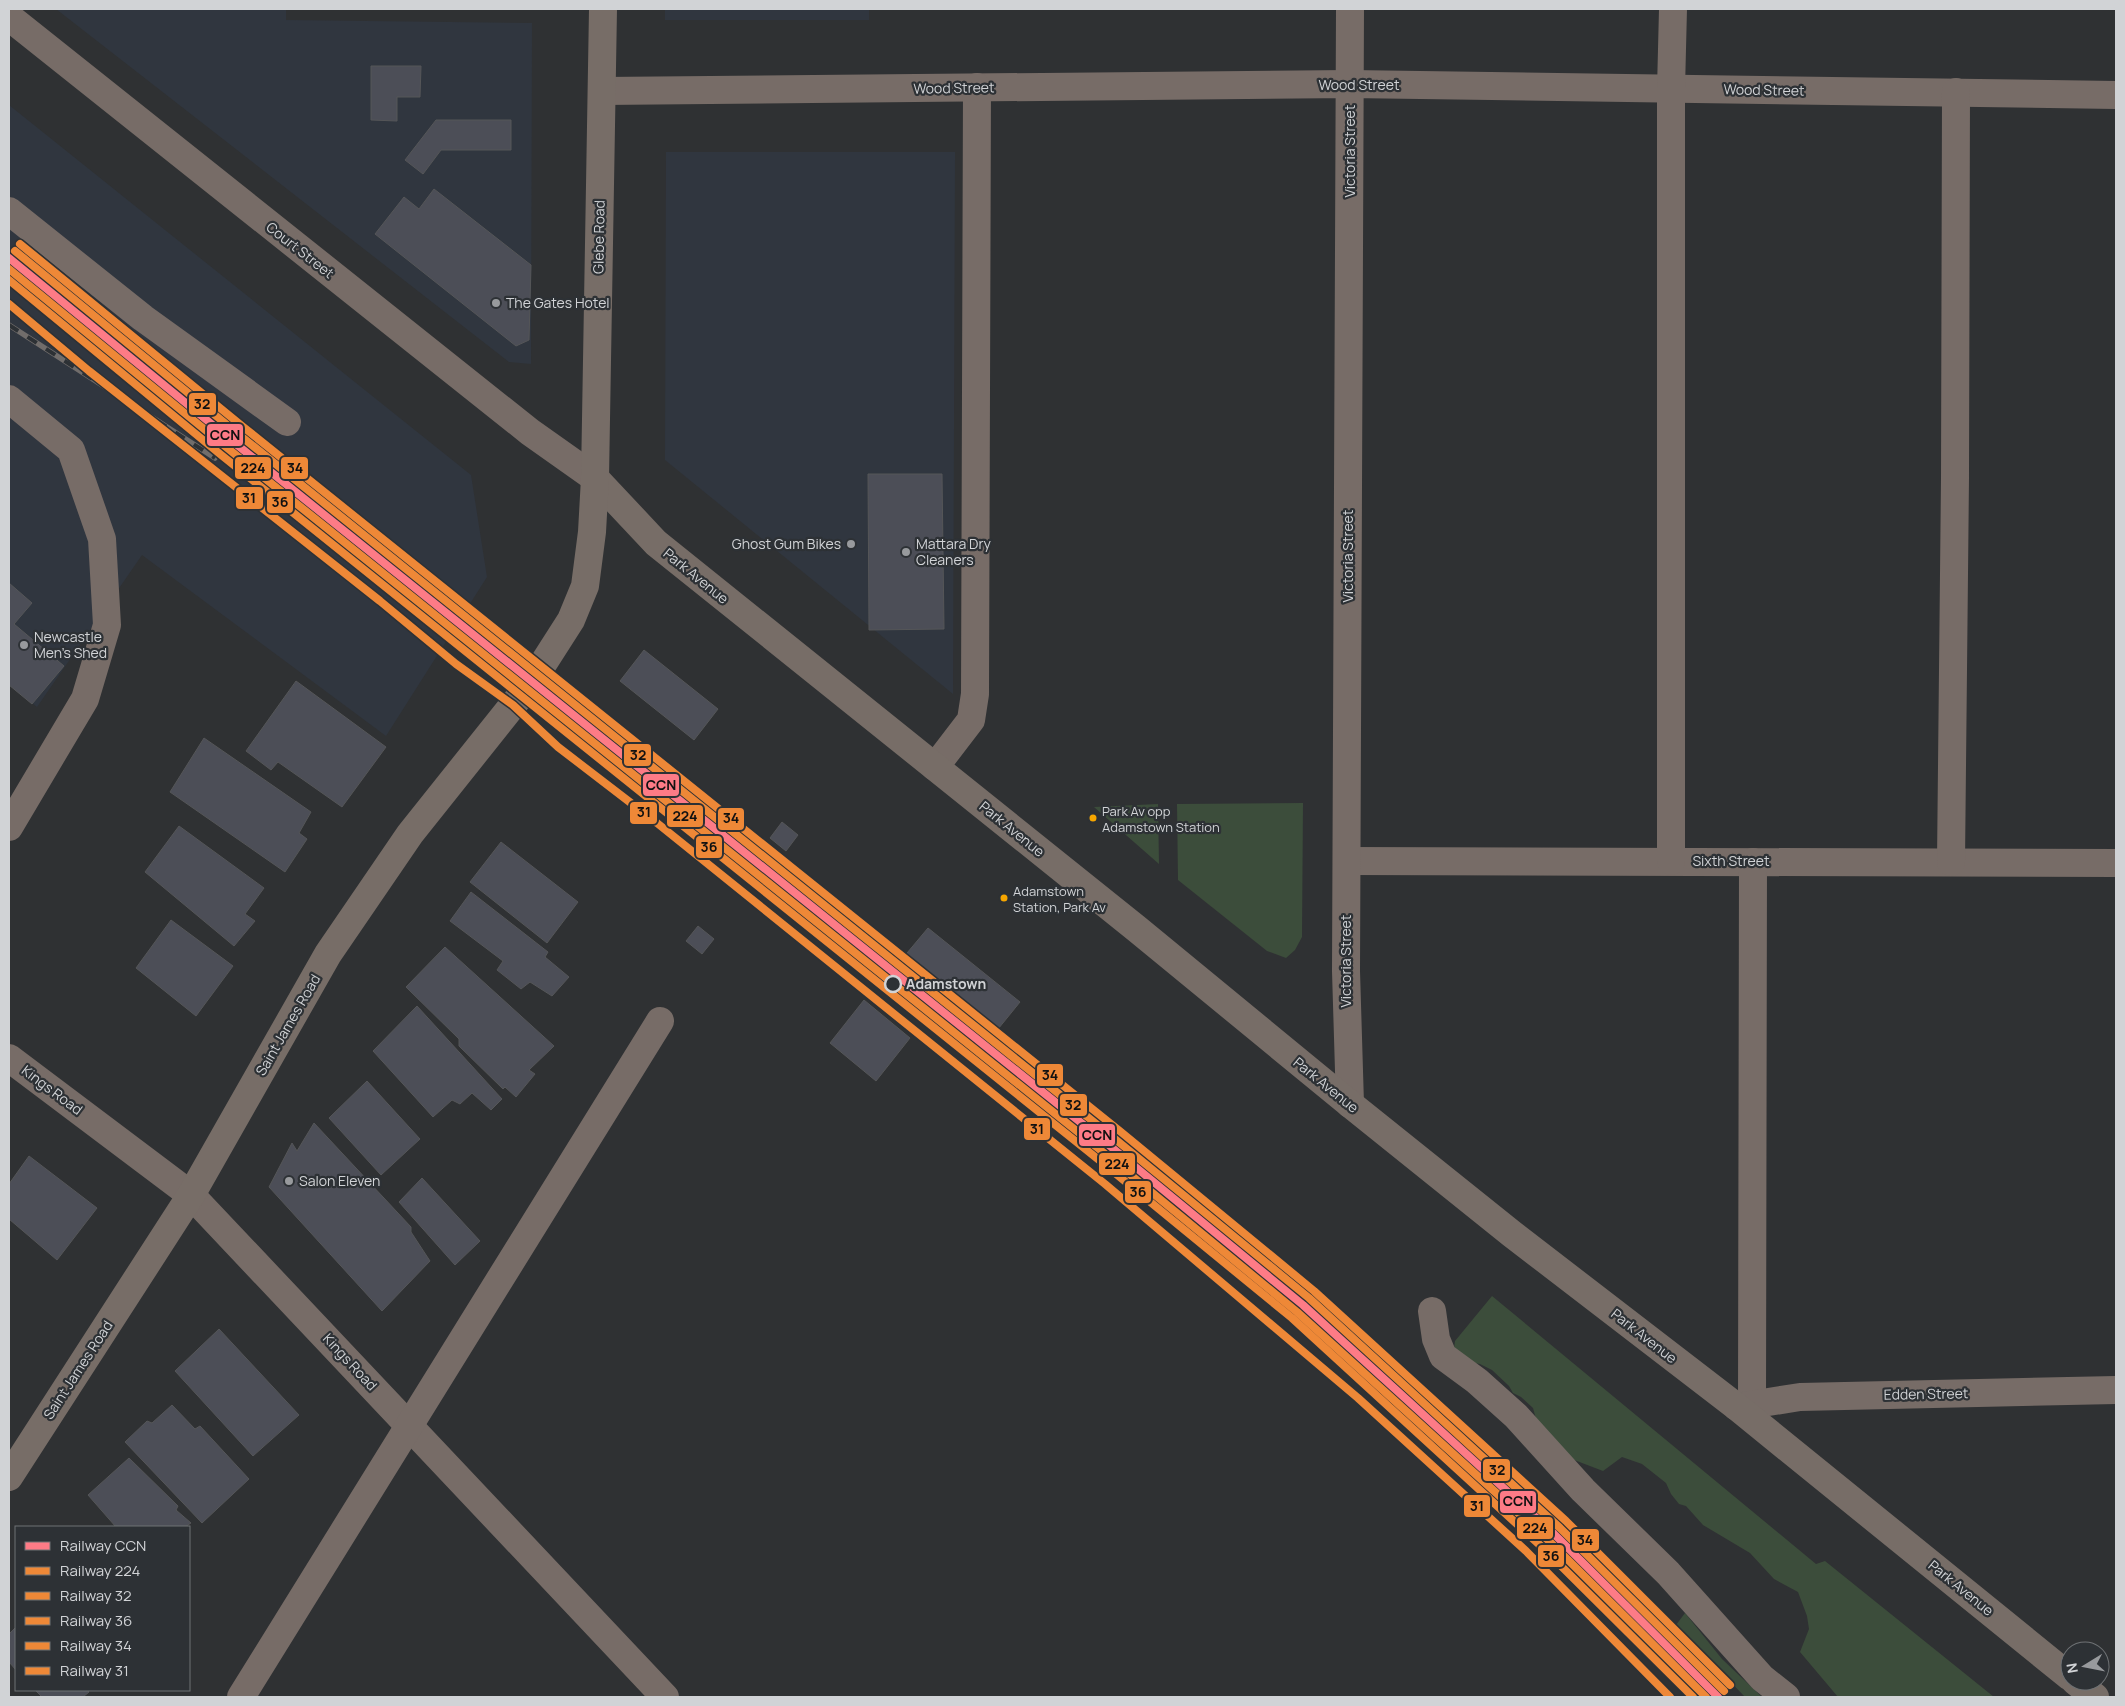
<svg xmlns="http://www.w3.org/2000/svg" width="2125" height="1706" font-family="Manrope,sans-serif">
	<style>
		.built { fill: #30363f }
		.green { fill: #3c4d3b }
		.building { fill: #4c4e57; stroke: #555658 }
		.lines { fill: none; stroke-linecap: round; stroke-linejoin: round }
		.minor { stroke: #776c67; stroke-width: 28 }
		.major { stroke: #776d67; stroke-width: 28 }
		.rail-casing { stroke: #716d6b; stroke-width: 5.5 }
		.rail { stroke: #2d3135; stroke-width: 4; stroke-dasharray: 11; stroke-linecap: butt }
		.rail-1-casing { stroke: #2d3135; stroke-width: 11 }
		.rail-2-casing { stroke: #2d3135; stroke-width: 11 }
		.rail-3-casing { stroke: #2d3135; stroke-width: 11 }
		.rail-4-casing { stroke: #2d3135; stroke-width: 11 }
		.rail-5-casing { stroke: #2d3135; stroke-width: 11 }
		.rail-6-casing { stroke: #2d3135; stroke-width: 11 }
		.rail-1 { stroke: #fd7b86; stroke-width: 8 }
		.rail-2 { stroke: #ee8837; stroke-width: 8 }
		.rail-3 { stroke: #ee8837; stroke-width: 8 }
		.rail-4 { stroke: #ee8837; stroke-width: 8 }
		.rail-5 { stroke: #ee8837; stroke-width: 8 }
		.rail-6 { stroke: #ee8837; stroke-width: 8 }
		.poi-dot { fill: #989a9d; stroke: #2d3135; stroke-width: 2 }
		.bus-dot { fill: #f7a600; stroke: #2d3135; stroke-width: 2 }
		.stop-dot { fill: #2d3135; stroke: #d1d3d6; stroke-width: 2.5 }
		.labels { text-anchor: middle; stroke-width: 4.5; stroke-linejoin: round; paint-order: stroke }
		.bus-label { font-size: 13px; fill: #d1d3d6; stroke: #2d3135; text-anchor: start }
		.street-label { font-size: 14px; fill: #d1d3d6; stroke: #2d3135 }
		.poi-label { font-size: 14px; fill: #d1d3d6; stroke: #2d3135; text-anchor: start }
		.stop-label { font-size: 14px; font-weight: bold; fill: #d1d3d6; stroke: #2d3135; text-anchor: start }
		.line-badge { stroke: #2d3135; stroke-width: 2 }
		.pale-badge-label { font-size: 14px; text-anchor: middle; font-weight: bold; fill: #111 }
	</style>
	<rect width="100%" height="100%" fill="#2f3133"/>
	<g class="built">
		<polygon points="56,9 286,9 286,20 532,23 531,364 509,362"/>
		<rect x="665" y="9" width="204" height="11"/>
		<polygon points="9,105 471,475 487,577 386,736 142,555 37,707 9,685"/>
		<polygon points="666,152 955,152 953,694 665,460"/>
	</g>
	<g class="green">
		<polygon points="1303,803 1302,937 1295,950 1286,958 1267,951 1178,880 1177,804"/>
		<polygon points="1158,804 1159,864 1094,807"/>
		<polygon points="1492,1296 1816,1564 1825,1561 1994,1697 1838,1697 1800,1652 1809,1629 1807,1616 1798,1592 1774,1579 1750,1553 1703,1525 1686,1506 1679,1504 1671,1494 1666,1483 1642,1464 1622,1457 1603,1471 1569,1458 1536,1419 1533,1408 1521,1397 1513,1393 1509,1386 1492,1370 1480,1364 1469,1362 1454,1348 1455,1341"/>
		<polygon points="1685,1613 1722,1659 1762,1697 1745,1697 1676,1625"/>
	</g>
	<g class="building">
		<polygon points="371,66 421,66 420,97 397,97 397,121 371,120"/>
		<polygon points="436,120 511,120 511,150 441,150 423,174 405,160"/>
		<polygon points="434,189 531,265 529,340 516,346 375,234 404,197 419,209"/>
		<polygon points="868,474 942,474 944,629 869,630"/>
		<polygon points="9,583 32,603 14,624 64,666 32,704 9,685"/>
		<polygon points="644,650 718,709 694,740 620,681"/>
		<polygon points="296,681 386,747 342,807 278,762 271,770 246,751"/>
		<polygon points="204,738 311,812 299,833 307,839 285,872 170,792"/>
		<polygon points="782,822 798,835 786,851 770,838"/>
		<polygon points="179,826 264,888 245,914 255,921 234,946 145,872"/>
		<polygon points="501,842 578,902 547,943 470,882"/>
		<polygon points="471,892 548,952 545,957 569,977 552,996 530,982 521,989 497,970 503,961 450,921"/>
		<polygon points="171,920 233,966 196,1016 136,968"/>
		<polygon points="698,926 714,939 702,954 686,941"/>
		<polygon points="928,928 1020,1002 994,1034 902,959"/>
		<polygon points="445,947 554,1046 529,1070 535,1074 516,1097 505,1087 503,1089 459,1046 459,1039 406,987"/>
		<polygon points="864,1000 910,1038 876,1081 830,1043"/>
		<polygon points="417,1006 502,1099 491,1110 472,1093 460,1104 452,1100 433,1117 373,1051"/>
		<polygon points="367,1081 420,1139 381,1175 329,1118"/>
		<polygon points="314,1123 411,1227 411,1232 430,1261 382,1311 269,1187 292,1143 297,1151"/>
		<polygon points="29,1156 97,1208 57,1260 9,1219 9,1184"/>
		<polygon points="422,1178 480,1241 455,1265 399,1202"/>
		<polygon points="219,1329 299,1415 253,1456 175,1371"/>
		<polygon points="172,1405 195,1429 200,1426 249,1479 202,1523 125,1442 147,1421 152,1423"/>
		<polygon points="129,1458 178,1506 176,1510 191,1523 185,1527 116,1527 88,1495"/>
		<polygon points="16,1627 16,1670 9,1662 9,1634"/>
		<polygon points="35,1690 87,1690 89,1692 83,1697 42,1697"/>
	</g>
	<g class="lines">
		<g class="minor">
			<polyline points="9,17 530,432 595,478"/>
			<polyline points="602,91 1350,84 2116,95"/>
			<polyline points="9,211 143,318 287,422"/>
			<polyline points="9,399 71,450 102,539 107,625 85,699 9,827"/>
			<polyline points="935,767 971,720 975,694 977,87"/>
			<polyline points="1347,861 2116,863"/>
			<polyline points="1671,861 1671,89 1673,9"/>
			<polyline points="1951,862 1955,478 1956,92"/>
			<polyline points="9,1058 191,1195 665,1697"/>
			<polyline points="1350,1104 1346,971 1350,9"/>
			<polyline points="1432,1311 1436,1339 1443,1356 1477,1381 1516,1416 1583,1490 1668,1573 1762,1678 1786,1697"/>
			<polyline points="1752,1404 1753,862"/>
			<polyline points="1737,1407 1800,1397 2116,1390"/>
			<polyline points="241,1697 660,1021"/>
		</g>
		<g class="major">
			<polyline points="595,478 656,543 1137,929 1350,1104 1512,1234 1737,1407 2070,1677"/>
			<polyline points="9,1477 191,1195 328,954 410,834 532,681 571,620 585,586 592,532 595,478 603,9"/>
			<polyline points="2075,1681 2095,1697"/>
		</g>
		<g class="rail-casing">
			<polyline id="rail" points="9,325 215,458"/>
		</g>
		<use href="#rail" class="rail"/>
		<g class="rail-1-casing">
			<polyline id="rail-1" points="9,258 231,440 1110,1146 1303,1305 1554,1534 1718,1697"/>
		</g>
		<g class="rail-2-casing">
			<polyline id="rail-2" points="9,269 226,447 1104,1153 1297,1312 1548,1540 1706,1697"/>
		</g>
		<g class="rail-3-casing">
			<polyline id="rail-3" points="15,251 237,433 1115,1139 1309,1298 1560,1528 1724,1691"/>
		</g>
		<g class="rail-4-casing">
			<polyline id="rail-4" points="9,280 220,454 1099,1160 1292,1318 1542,1547 1693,1697"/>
		</g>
		<g class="rail-5-casing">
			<polyline id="rail-5" points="20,244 242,426 1121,1132 1314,1291 1566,1521 1730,1685"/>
		</g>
		<g class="rail-6-casing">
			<polyline id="rail-6" points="9,304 89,371 380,601 456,664 513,705 558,747 657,823 1105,1184 1358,1398 1526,1551 1670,1697"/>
		</g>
		<use href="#rail-1" class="rail-1"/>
		<use href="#rail-2" class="rail-2"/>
		<use href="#rail-3" class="rail-3"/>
		<use href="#rail-4" class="rail-4"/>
		<use href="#rail-5" class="rail-5"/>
		<use href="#rail-6" class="rail-6"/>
	</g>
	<g class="poi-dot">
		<circle cx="496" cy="303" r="5"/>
		<circle cx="851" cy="544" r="5"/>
		<circle cx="906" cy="552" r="5"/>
		<circle cx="24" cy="645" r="5"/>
		<circle cx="289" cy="1181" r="5"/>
	</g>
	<g class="bus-dot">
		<circle cx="1093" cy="818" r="4.5"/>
		<circle cx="1004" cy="898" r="4.5"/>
	</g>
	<circle class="stop-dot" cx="893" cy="984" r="8"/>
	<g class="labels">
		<g class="bus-label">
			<text x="1102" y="816">Park Av opp<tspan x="1102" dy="16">Adamstown Station</tspan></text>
			<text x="1013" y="896">Adamstown<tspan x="1013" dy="16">Station, Park Av</tspan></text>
		</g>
		<g class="street-label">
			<text x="1359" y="90">Wood Street</text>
			<text transform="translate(954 88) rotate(-1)" y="5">Wood Street</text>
			<text transform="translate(1764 90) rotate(1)" y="5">Wood Street</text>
			<text transform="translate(1350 151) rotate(-90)" y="5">Victoria Street</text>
			<text transform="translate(599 237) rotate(-89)" y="5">Glebe Road</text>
			<text transform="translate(300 250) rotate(38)" y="5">Court Street</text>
			<text transform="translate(1348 556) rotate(-90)" y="5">Victoria Street</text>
			<text transform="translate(696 576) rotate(39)" y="5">Park Avenue</text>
			<text transform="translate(1012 829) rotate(39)" y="5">Park Avenue</text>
			<text x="1731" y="866">Sixth Street</text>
			<text transform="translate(1346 961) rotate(-90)" y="5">Victoria Street</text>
			<text transform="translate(288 1025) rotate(-60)" y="5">Saint James Road</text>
			<text transform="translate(1326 1085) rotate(39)" y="5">Park Avenue</text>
			<text transform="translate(52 1090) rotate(37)" y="5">Kings Road</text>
			<text transform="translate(1644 1336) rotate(38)" y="5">Park Avenue</text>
			<text transform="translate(350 1362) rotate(47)" y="5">Kings Road</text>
			<text transform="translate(78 1370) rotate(-57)" y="5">Saint James Road</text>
			<text transform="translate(1926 1394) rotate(-1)" y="5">Edden Street</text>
			<text transform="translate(1961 1588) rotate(39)" y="5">Park Avenue</text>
		</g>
		<g class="poi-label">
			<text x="506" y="308">The Gates Hotel</text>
			<text x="841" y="549" text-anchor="end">Ghost Gum Bikes</text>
			<text x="916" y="549">Mattara Dry<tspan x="916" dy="16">Cleaners</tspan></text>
			<text x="34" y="642">Newcastle<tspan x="34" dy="16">Men's Shed</tspan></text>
			<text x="299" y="1186">Salon Eleven</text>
		</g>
		<g class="stop-label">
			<text x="906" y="989">Adamstown</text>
		</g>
	</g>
	<g class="line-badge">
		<rect x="188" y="392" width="29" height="24" rx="5" fill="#ee8837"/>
		<rect x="206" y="423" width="38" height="24" rx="5" fill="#fd7b86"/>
		<rect x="280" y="456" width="29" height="24" rx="5" fill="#ee8837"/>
		<rect x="234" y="456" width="38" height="24" rx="5" fill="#ee8837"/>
		<rect x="235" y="486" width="29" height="24" rx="5" fill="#ee8837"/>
		<rect x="266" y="490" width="28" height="24" rx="5" fill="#ee8837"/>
		<rect x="623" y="743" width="29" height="24" rx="5" fill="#ee8837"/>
		<rect x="642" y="773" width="38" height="24" rx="5" fill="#fd7b86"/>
		<rect x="629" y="801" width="29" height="24" rx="5" fill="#ee8837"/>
		<rect x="666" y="804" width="38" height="24" rx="5" fill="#ee8837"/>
		<rect x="717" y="807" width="28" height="24" rx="5" fill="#ee8837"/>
		<rect x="695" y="835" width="28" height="24" rx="5" fill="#ee8837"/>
		<rect x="1036" y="1063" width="28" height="24" rx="5" fill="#ee8837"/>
		<rect x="1059" y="1093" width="29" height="24" rx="5" fill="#ee8837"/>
		<rect x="1023" y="1117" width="28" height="24" rx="5" fill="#ee8837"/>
		<rect x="1078" y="1123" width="38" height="24" rx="5" fill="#fd7b86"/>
		<rect x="1098" y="1152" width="38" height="24" rx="5" fill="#ee8837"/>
		<rect x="1124" y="1180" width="28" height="24" rx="5" fill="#ee8837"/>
		<rect x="1482" y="1458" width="29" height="24" rx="5" fill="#ee8837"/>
		<rect x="1499" y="1490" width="38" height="24" rx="5" fill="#fd7b86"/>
		<rect x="1463" y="1494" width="28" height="24" rx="5" fill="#ee8837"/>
		<rect x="1516" y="1516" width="38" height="24" rx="5" fill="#ee8837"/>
		<rect x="1571" y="1528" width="29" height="24" rx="5" fill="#ee8837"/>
		<rect x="1537" y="1544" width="28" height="24" rx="5" fill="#ee8837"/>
	</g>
	<g class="pale-badge-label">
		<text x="202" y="409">32</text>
		<text x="225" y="440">CCN</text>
		<text x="295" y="473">34</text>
		<text x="253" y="473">224</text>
		<text x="249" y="503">31</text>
		<text x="280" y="507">36</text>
		<text x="638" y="760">32</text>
		<text x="661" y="790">CCN</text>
		<text x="644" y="817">31</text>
		<text x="685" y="821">224</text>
		<text x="731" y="823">34</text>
		<text x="709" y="852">36</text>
		<text x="1050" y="1080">34</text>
		<text x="1073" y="1110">32</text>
		<text x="1037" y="1134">31</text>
		<text x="1097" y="1140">CCN</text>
		<text x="1117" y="1169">224</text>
		<text x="1138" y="1197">36</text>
		<text x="1497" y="1475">32</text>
		<text x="1518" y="1506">CCN</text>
		<text x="1477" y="1511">31</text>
		<text x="1535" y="1533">224</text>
		<text x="1585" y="1545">34</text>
		<text x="1551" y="1561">36</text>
	</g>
	<rect width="2125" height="1706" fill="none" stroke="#d1d3d6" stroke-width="20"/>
	<rect x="15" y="1526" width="175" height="165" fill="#2d3135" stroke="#6f7275"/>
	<rect x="25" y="1542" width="25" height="8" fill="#fd7b86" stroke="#6f7275"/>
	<text x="60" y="1551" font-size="15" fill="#d1d3d6">Railway CCN</text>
	<rect x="25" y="1567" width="25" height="8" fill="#ee8837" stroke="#6f7275"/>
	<text x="60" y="1576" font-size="15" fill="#d1d3d6">Railway 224</text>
	<rect x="25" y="1592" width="25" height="8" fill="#ee8837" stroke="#6f7275"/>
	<text x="60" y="1601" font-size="15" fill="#d1d3d6">Railway 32</text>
	<rect x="25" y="1617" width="25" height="8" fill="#ee8837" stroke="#6f7275"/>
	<text x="60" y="1626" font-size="15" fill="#d1d3d6">Railway 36</text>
	<rect x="25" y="1642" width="25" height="8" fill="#ee8837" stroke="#6f7275"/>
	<text x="60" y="1651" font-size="15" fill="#d1d3d6">Railway 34</text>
	<rect x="25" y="1667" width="25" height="8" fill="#ee8837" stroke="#6f7275"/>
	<text x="60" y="1676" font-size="15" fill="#d1d3d6">Railway 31</text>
	<g transform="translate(2085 1666) rotate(260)"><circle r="24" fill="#2d3135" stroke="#6f7275"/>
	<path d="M0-4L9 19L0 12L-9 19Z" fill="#989a9d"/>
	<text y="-8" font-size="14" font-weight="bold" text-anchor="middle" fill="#d1d3d6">N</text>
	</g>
</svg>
